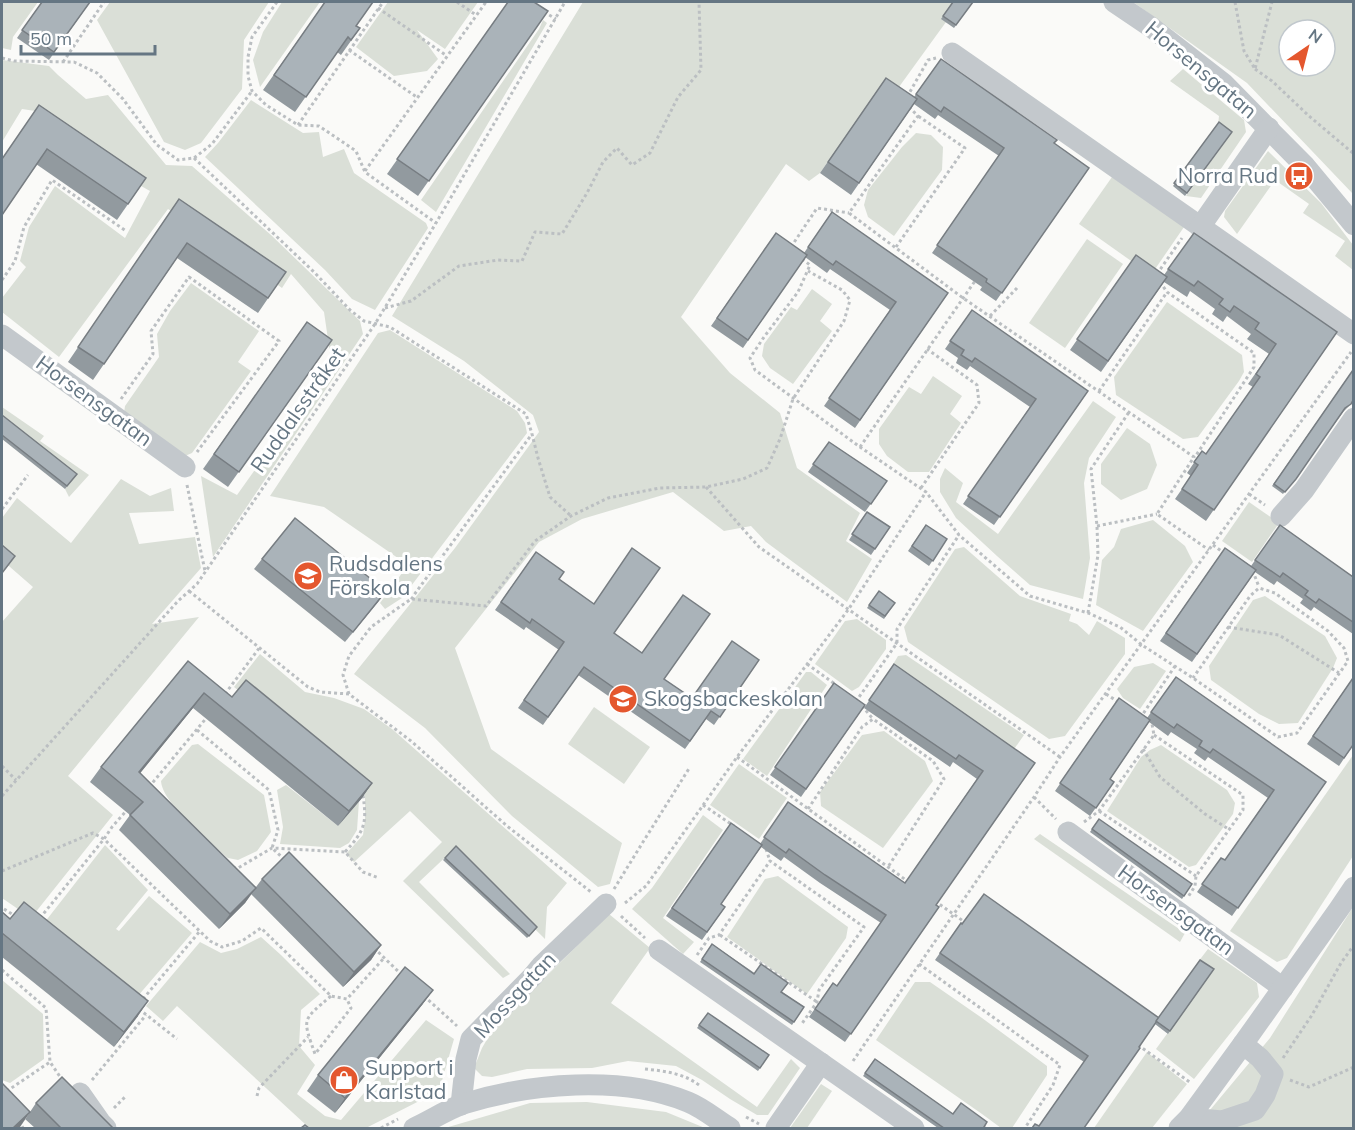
<svg xmlns="http://www.w3.org/2000/svg" width="1355" height="1130" font-family="Mulish,sans-serif">
	<style>
		.green { fill: #dadfd7; fill-rule: evenodd }
		.lines { fill: none; stroke-linecap: round; stroke-linejoin: round }
		.path { stroke: #bbbfc2; stroke-width: 3; stroke-dasharray: 3 3; stroke-linecap: butt }
		.minor { stroke: #c3c8cc; stroke-width: 21 }
		.wall { fill: #929a9f }
		.shaded-wall { fill: #777d82 }
		.building { fill: #aab3b9; stroke: #777d82; stroke-width: 1.5 }
		.labels { text-anchor: middle; stroke-width: 6; stroke-linejoin: round; paint-order: stroke }
		.street-label { font-size: 21px; fill: #657683; stroke: #fff }
		.poi-label { font-size: 21px; fill: #657683; stroke: #fff; text-anchor: start }
	</style>
	<rect width="100%" height="100%" fill="#fafaf8"/>
	<g class="green">
		<polygon points="2,2 38,2 13,37 11,50 2,48"/>
		<polygon points="110,2 269,2 244,40 242,89 201,143 185,150 164,142 97,20"/>
		<polygon points="282,2 320,2 260,87 253,60 263,32"/>
		<polygon points="388,2 478,2 445,49 417,30 438,59 427,71 394,76 356,47"/>
		<polygon points="583,2 953,2 946,22 891,98 878,90 820,173 809,181 786,164 681,317 730,373 780,413 797,468 860,513 846,541 872,559 847,602 766,542 751,526 724,531 673,492 582,519 539,542 455,648 491,749 622,843 610,884 598,887 512,816 425,728 354,674 455,548 539,432 533,415 464,361 392,316"/>
		<path d="M1133 2H1353V194L1247 83ZM1289 30H1325V66H1289Z"/>
		<polygon points="543,20 547,23 436,212 421,200 539,29"/>
		<polygon points="2,60 49,66 58,75 86,99 108,95 166,165 192,166 271,235 360,321 363,334 213,557 201,476 237,495 334,358 330,353 324,312 291,274 282,288 213,239 168,209 59,357 2,312 2,298 26,267 20,261 29,227 55,186 125,238 150,191 141,186 42,112 22,109 2,142"/>
		<polygon points="1183,69 1244,120 1246,132 1201,198 1186,196 1230,135 1218,125 1219,116 1170,81"/>
		<polygon points="251,100 303,133 319,132 323,157 344,149 354,173 426,223 428,228 375,310 352,299 325,270 205,157 218,143"/>
		<polygon points="916,133 931,135 943,147 942,170 894,236 868,217 864,205 868,190 902,147"/>
		<polygon points="1268,151 1321,203 1353,245 1353,270 1335,256 1345,241 1303,213 1309,204 1275,180 1237,234 1224,217 1225,211"/>
		<polygon points="1112,177 1184,227 1151,275 1079,224"/>
		<polygon points="1087,239 1123,264 1065,348 1029,323"/>
		<polygon points="191,283 259,331 238,362 251,371 192,453 185,456 124,413 125,406 159,357 157,334 170,311"/>
		<polygon points="812,289 832,304 820,321 832,331 793,384 770,368 762,356 764,344 791,307 797,310"/>
		<polygon points="1167,302 1242,355 1244,372 1239,381 1198,437 1183,439 1116,395 1114,377"/>
		<polygon points="390,330 517,411 525,423 527,433 402,598 385,609 380,603 408,565 324,507 270,496 378,333"/>
		<polygon points="933,376 962,396 950,414 961,423 929,472 908,472 887,456 879,444 879,429 909,387 921,394"/>
		<polygon points="1093,401 1116,417 1089,458 1084,483 1090,558 1083,599 1030,585 997,556 956,518 940,492 940,479 945,468 963,483 956,502 998,534"/>
		<polygon points="2,407 44,436 40,441 89,475 69,497 65,489 75,477 2,419"/>
		<polygon points="1127,428 1150,444 1157,465 1147,489 1121,500 1101,484 1101,464"/>
		<polygon points="121,479 150,496 171,488 174,511 129,513 139,544 195,537 201,568 152,624 199,617 68,776 113,815 31,918 2,898 2,622 33,587 2,560 2,518 17,498 71,543"/>
		<polygon points="1249,502 1279,523 1252,562 1222,541"/>
		<polygon points="1153,520 1185,546 1193,562 1143,631 1096,605 1102,560 1114,547 1121,529"/>
		<polygon points="964,547 1020,596 1071,614 1069,621 1077,624 1089,635 1097,621 1125,638 1125,654 1065,736 1049,739 908,642 904,627 955,549"/>
		<polygon points="1265,596 1325,636 1337,658 1333,668 1298,723 1279,724 1259,714 1211,680 1209,666 1253,600"/>
		<polygon points="857,619 886,640 886,649 859,687 852,691 815,664 845,621"/>
		<polygon points="260,654 305,692 334,698 364,709 392,729 567,883 547,907 545,939 454,849 419,882 510,974 503,978 403,881 442,842 410,811 354,862 346,854 363,835 365,820 365,792 234,687"/>
		<polygon points="906,655 1024,735 1010,755 889,671 898,656"/>
		<polygon points="1153,663 1166,671 1140,709 1123,698 1117,689 1134,667"/>
		<polygon points="806,672 811,672 827,685 767,776 743,759"/>
		<polygon points="594,707 650,747 624,784 568,744"/>
		<polygon points="884,731 925,761 933,781 883,848 821,806 820,792 862,735"/>
		<path d="M198 744 264 795 271 832 257 851 238 860 228 858C210 842 162 803 161 781L192 745Z"/>
		<polygon points="1161,745 1227,790 1235,803 1233,814 1196,865 1189,867 1107,811 1141,757 1150,750"/>
		<polygon points="1353,755 1353,856 1287,958 1277,962 1230,931"/>
		<polygon points="739,764 787,798 759,839 710,805"/>
		<polygon points="286,785 338,826 359,801 357,830 349,843 340,848 280,844 283,827 277,790"/>
		<polygon points="703,815 723,830 663,918 694,942 683,954 632,909 652,888"/>
		<polygon points="1040,834 1185,933 1180,942 1034,839"/>
		<polygon points="105,845 148,890 116,929 119,931 149,896 192,933 137,997 41,927"/>
		<polygon points="778,876 848,927 846,938 807,994 727,937 765,879"/>
		<polygon points="1353,907 1353,1128 1195,1128 1270,1038"/>
		<polygon points="609,914 650,948 611,1003 757,1107 791,1059 800,1068 768,1115 757,1115 730,1099 702,1080 676,1066 628,1061 592,1068 527,1069 492,1077 482,1076 474,1068 482,1048 493,1029"/>
		<polygon points="261,937 281,955 320,994 301,1010 299,1046 315,1065 297,1094 325,1116 341,1120 426,1020 454,1039 439,1091 366,1128 304,1128 303,1127 305,1124 177,1006 163,1021 146,1006 200,942 221,953 237,949"/>
		<polygon points="1208,949 1257,983 1259,997 1194,1079 1156,1049 1212,972 1198,962"/>
		<polygon points="2,980 43,1014 44,1059 10,1083 2,1080"/>
		<polygon points="915,982 930,982 982,1018 1047,1066 1047,1075 1012,1128 1001,1128 982,1114 876,1040"/>
		<polygon points="1147,1052 1187,1084 1152,1128 1094,1128"/>
		<polygon points="821,1084 832,1091 807,1128 790,1128"/>
		<polygon points="587,1102 666,1112 705,1128 445,1128 530,1103"/>
	</g>
	<g class="lines">
		<g class="path">
			<polyline points="277,2 252,37 248,57 248,76 252,91 266,105 298,125 319,126 356,151 365,172 436,223"/>
			<polyline points="457,2 476,15"/>
			<polyline points="1235,2 1244,51 1255,69 1272,2"/>
			<polyline points="378,8 447,56"/>
			<polyline points="544,12 556,19"/>
			<polyline points="349,50 418,98"/>
			<polyline points="2,58 14,61 74,62 97,73 123,99 157,145 178,160 194,158 212,144 252,91"/>
			<polyline points="63,62 104,2"/>
			<polyline points="1255,69 1272,81 1309,116 1354,154"/>
			<polyline points="907,97 928,60 936,58"/>
			<polyline points="909,107 918,116 849,213 963,298 1194,457 1157,514 1209,550"/>
			<polyline points="298,125 383,2"/>
			<polyline points="194,158 314,272 350,310 364,321 390,327 526,414 532,434 538,458 550,497 570,515"/>
			<polyline points="365,171 486,2"/>
			<polyline points="791,247 817,208 849,213"/>
			<polyline points="896,247 965,148 918,116"/>
			<polyline points="802,259 810,265 798,292 764,337 750,358 755,370 860,447 926,492 959,535 1030,596 1088,613 1120,627 1142,645 1193,678 1278,737 1297,733 1348,661 1344,648 1328,631 1275,593 1259,588 1250,596 1193,678"/>
			<polyline points="1157,274 1182,238"/>
			<polyline points="2,280 15,261 24,227 52,180 126,231"/>
			<polyline points="1160,282 1167,292 1254,353 1254,367 1195,457"/>
			<polyline points="385,308 411,301 459,266 498,260 522,261 535,232 562,234 587,193 603,162 617,148 632,165 650,153 678,97 701,70 699,2"/>
			<polyline points="990,316 1017,288"/>
			<polyline points="1099,391 1167,292"/>
			<polyline points="121,399 153,354 151,331 189,277 279,341 197,452"/>
			<polyline points="860,447 975,281"/>
			<polyline points="187,485 205,571"/>
			<polyline points="706,487 759,547 1060,757"/>
			<polyline points="921,488 979,403 977,385 927,349"/>
			<polyline points="1249,494 1265,505"/>
			<polyline points="2,509 28,475"/>
			<polyline points="1097,526 1157,514"/>
			<polyline points="1213,545 1224,553"/>
			<polyline points="1251,572 1254,574 1259,587"/>
			<polyline points="189,591 308,687 320,692 349,694 411,741 507,826 591,892"/>
			<polyline points="411,599 532,434"/>
			<polyline points="1088,613 1098,555 1097,526 1091,469 1129,412"/>
			<polyline points="1228,627 1279,635 1339,673"/>
			<polyline points="807,664 835,684"/>
			<polyline points="225,694 260,647"/>
			<polyline points="349,694 343,675 349,656 371,627 411,599 486,606 535,541 571,516 608,498 660,488 706,487 743,479 767,468 780,439 793,399 844,321 850,300 842,290 808,271"/>
			<polyline points="1106,694 1120,703"/>
			<polyline points="855,699 857,700 897,643 897,629 959,535"/>
			<polyline points="862,706 873,719"/>
			<polyline points="1140,716 1141,717 1175,666"/>
			<polyline points="197,730 269,790 278,830 272,848 284,859"/>
			<polyline points="1154,735 1243,795 1243,810 1196,876 1195,886 1188,897"/>
			<polyline points="1143,749 1160,777 1205,814 1230,830"/>
			<polyline points="737,757 910,883"/>
			<polyline points="2,766 16,780"/>
			<polyline points="149,787 208,716"/>
			<polyline points="2,796 178,601 197,584 375,324 436,223 565,2"/>
			<polyline points="1034,797 1056,819"/>
			<polyline points="703,805 734,826"/>
			<polyline points="808,809 862,727 873,719 933,761 944,779 888,867"/>
			<polyline points="1099,811 1196,876"/>
			<polyline points="1084,822 1099,811 1154,735 1152,724 1150,723"/>
			<polyline points="766,849 770,861"/>
			<path d="M345 852C365 830 367 824 363 795"/>
			<polyline points="233,868 238,868 272,848 345,852 363,872 379,878"/>
			<polyline points="2,871 93,833 104,839 210,941 222,947 242,941 261,928 331,996 347,999 384,958"/>
			<polyline points="614,889 643,842 690,767"/>
			<polyline points="935,901 966,923"/>
			<polyline points="625,903 646,886 737,757 848,610 926,492"/>
			<polyline points="4,909 15,916"/>
			<polyline points="621,916 645,938"/>
			<polyline points="40,918 104,839 112,827 128,809"/>
			<polyline points="720,935 817,1002"/>
			<polyline points="374,948 402,975"/>
			<polyline points="697,955 709,938 719,935 770,861 864,927 819,990 817,1002 801,1025"/>
			<polyline points="919,964 1060,1065 1053,1085 1025,1128"/>
			<polyline points="2,970 46,1008 50,1062 63,1081"/>
			<path d="M331 996C302 1021 302 1017 315 1054L351 1008 347 999"/>
			<polyline points="424,996 457,1026"/>
			<polyline points="143,999 200,931"/>
			<polyline points="139,1009 177,1039"/>
			<polyline points="1138,1045 1191,1083"/>
			<polyline points="1283,1058 1312,1015 1341,963 1354,945"/>
			<polyline points="853,1061 1034,797 1060,757 1351,352"/>
			<path d="M645 1069C664 1071 683 1073 699 1085"/>
			<polyline points="92,1080 146,1015"/>
			<polyline points="1290,1080 1309,1087 1354,1067"/>
			<polyline points="2,1091 4,1093 50,1062"/>
			<polyline points="257,1096 259,1088 308,1037"/>
			<polyline points="114,1108 125,1097"/>
			<polyline points="746,1117 759,1124"/>
			<polyline points="19,1121 23,1128"/>
			<polyline points="381,1128 398,1119"/>
		</g>
		<g class="minor">
			<polyline points="1114,2 1151,27 1223,83 1305,166 1354,225"/>
			<polyline points="952,53 1354,334"/>
			<polyline points="1200,227 1269,128"/>
			<polyline points="2,335 185,467"/>
			<polyline points="1281,516 1304,490 1354,418"/>
			<polyline points="1068,832 1283,988"/>
			<polyline points="659,950 914,1128"/>
			<polyline points="80,1093 101,1123 106,1128"/>
			<polyline points="461,1105 466,1059 471,1039 532,977 542,965 606,904"/>
			<polyline points="1189,1118 1222,1121 1255,1110 1265,1095 1273,1074 1260,1058 1243,1044"/>
			<path d="M414 1128C430 1121 446 1110 463 1104 530 1083 622 1075 688 1102 703 1108 717 1120 730 1128"/>
			<polyline points="776,1128 821,1063"/>
			<polyline points="1179,1128 1189,1118 1243,1044 1339,909 1354,887"/>
		</g>
	</g>
	<g class="wall">
		<polygon points="42,2 90,2 49,60 17,38"/>
		<polygon points="325,2 360,28 341,55 337,52 295,112 263,90"/>
		<polygon points="508,2 548,11 418,196 387,174"/>
		<polygon points="953,2 973,2 954,28 941,19"/>
		<polygon points="941,59 1054,143 1089,168 996,301 980,290 982,287 932,253 999,156 938,115 935,119 914,104 851,195 820,173 886,78 914,97"/>
		<polygon points="39,105 146,178 117,220 36,164"/>
		<polygon points="1219,122 1232,132 1185,196 1173,186"/>
		<polygon points="179,199 286,272 258,313 177,258 93,380 68,362"/>
		<polygon points="832,212 948,293 855,428 824,406 890,310 830,269 827,273 805,257 743,348 711,326 776,233 804,253"/>
		<polygon points="1194,233 1337,332 1206,521 1175,499 1191,476 1187,473 1202,451 1206,454 1253,387 1248,384 1269,354 1247,339 1251,334 1227,316 1223,322 1212,314 1215,309 1190,291 1187,297 1164,282 1101,372 1070,350 1136,255 1164,275"/>
		<polygon points="972,310 1088,391 994,525 963,504 1030,407 970,366 967,370 956,363 958,358 945,349"/>
		<polygon points="307,322 332,340 228,487 203,469"/>
		<polygon points="1353,370 1349,406 1344,411 1283,494 1272,486"/>
		<polygon points="2,415 77,474 65,489 2,439"/>
		<polygon points="829,442 887,481 865,512 808,472"/>
		<polygon points="867,512 890,527 871,555 849,540"/>
		<polygon points="926,525 947,539 929,566 908,551"/>
		<polygon points="1280,525 1353,577 1353,634 1314,607 1311,611 1300,603 1303,599 1277,581 1274,585 1255,572 1192,662 1160,641 1225,548 1251,566"/>
		<polygon points="536,552 559,579 614,633 664,679 692,698 759,660 714,725 706,719 685,749 578,675 543,725 518,708 559,650 526,627 524,630 495,610"/>
		<polygon points="262,559 386,591 345,642 254,569"/>
		<polygon points="879,591 895,603 884,619 867,608"/>
		<polygon points="188,661 232,697 372,783 362,798 338,826 193,708 140,773 256,887 262,879 381,945 371,960 343,987 251,894 245,903 219,929 119,830 130,815 90,782 101,767"/>
		<polygon points="894,664 1035,763 936,905 939,907 845,1042 809,1017 833,983 837,986 881,923 820,883 784,857 781,861 761,847 721,904 725,907 702,940 666,916 731,823 760,844 788,802 905,883 977,779 953,762 950,767 864,708"/>
		<polygon points="1176,677 1326,782 1232,916 1197,892 1221,858 1225,860 1268,798 1208,757 1205,761 1194,753 1197,749 1171,732 1168,736 1149,722 1110,779 1114,782 1090,816 1055,791 1119,698 1147,718"/>
		<polygon points="1353,678 1353,745 1339,766 1307,744"/>
		<polygon points="834,683 865,705 801,797 770,775"/>
		<polygon points="1099,819 1192,884 1182,899 1090,832"/>
		<polygon points="445,858 537,927 535,930 527,938 443,860"/>
		<polygon points="2,912 138,1016 114,1047 2,957"/>
		<polygon points="961,923 1159,1018 1214,969 1168,1034 1155,1024 1039,1126 1084,1062 935,960"/>
		<polygon points="712,944 804,1007 792,1025 700,962"/>
		<polygon points="433,990 422,1005 335,1113 307,1091 318,1075"/>
		<polygon points="708,1013 769,1055 758,1071 697,1028"/>
		<polygon points="875,1059 953,1114 986,1128 938,1128 863,1076"/>
		<polygon points="36,1103 113,1128 35,1128 25,1119 20,1127"/>
	</g>
	<g class="shaded-wall">
		<polygon points="386,591 378,602 345,642 353,632"/>
		<polygon points="204,693 193,708 129,787 139,772"/>
		<polygon points="372,783 362,798 338,826 349,811"/>
		<polygon points="256,888 245,903 219,929 230,914"/>
		<polygon points="381,945 371,960 343,987 354,972"/>
		<polygon points="433,990 422,1005 335,1113 345,1098"/>
		<polygon points="148,1001 138,1016 114,1047 124,1032"/>
		<polygon points="30,1112 20,1127 18,1128 13,1128"/>
	</g>
	<g class="building">
		<polygon points="42,2 90,2 54,52 22,30"/>
		<polygon points="325,2 373,2 356,26 360,28 351,40 348,37 306,97 274,75"/>
		<polygon points="508,2 534,2 548,11 429,181 397,159"/>
		<polygon points="953,2 973,2 956,25 943,16"/>
		<polygon points="941,59 1057,140 1054,143 1089,168 1002,293 986,282 987,279 937,245 1004,148 944,107 941,112 916,94"/>
		<polygon points="886,78 917,99 859,183 828,162"/>
		<polygon points="39,105 146,178 128,204 47,149 2,215 2,159"/>
		<polygon points="1219,122 1232,132 1187,193 1174,183"/>
		<polygon points="179,199 286,272 268,298 187,243 104,364 78,347"/>
		<polygon points="832,212 948,293 860,420 829,398 896,302 836,261 833,265 808,247"/>
		<polygon points="776,233 807,255 748,340 717,318"/>
		<polygon points="1194,233 1337,332 1214,510 1182,489 1198,465 1194,462 1202,451 1206,454 1260,377 1256,374 1276,344 1255,329 1259,323 1234,306 1230,312 1219,304 1223,299 1198,281 1194,286 1168,269"/>
		<polygon points="1136,255 1167,277 1108,361 1077,339"/>
		<polygon points="972,310 1088,391 1000,517 968,496 1036,399 975,358 972,362 961,355 964,350 950,341"/>
		<polygon points="307,322 332,340 239,472 214,454"/>
		<polygon points="1353,370 1353,400 1351,404 1345,408 1296,479 1285,492 1274,484"/>
		<polygon points="2,415 77,474 67,486 2,435"/>
		<polygon points="829,442 887,481 871,504 813,464"/>
		<polygon points="867,512 890,527 875,549 852,534"/>
		<polygon points="295,518 386,591 353,632 262,559"/>
		<polygon points="926,525 947,539 933,561 912,546"/>
		<polygon points="1280,525 1353,577 1353,622 1319,599 1316,603 1305,595 1308,591 1283,573 1280,577 1255,560"/>
		<polygon points="2,545 15,556 2,573"/>
		<polygon points="632,548 660,568 614,633 642,653 683,595 710,614 664,679 692,698 732,641 759,660 720,717 711,711 690,741 584,667 548,717 524,700 564,642 532,619 530,623 501,602 536,552 564,572 559,579 594,604"/>
		<polygon points="1225,548 1256,570 1197,654 1166,633"/>
		<polygon points="879,591 895,603 885,616 869,605"/>
		<polygon points="188,661 232,697 246,680 372,783 349,811 204,693 139,772 256,888 230,914 130,815 143,802 101,767"/>
		<polygon points="894,664 1035,763 936,905 939,907 851,1034 815,1009 833,983 837,986 886,915 825,875 789,849 786,853 764,837 788,802 905,883 983,771 959,755 956,759 869,700"/>
		<polygon points="1176,677 1326,782 1238,908 1202,884 1221,858 1225,860 1274,790 1213,749 1210,753 1199,746 1202,741 1177,724 1174,728 1151,712"/>
		<polygon points="1353,678 1353,745 1344,758 1313,736"/>
		<polygon points="834,683 865,705 806,789 775,767"/>
		<polygon points="1119,698 1150,720 1110,779 1114,782 1096,808 1060,783"/>
		<polygon points="1099,819 1192,884 1184,896 1092,829"/>
		<polygon points="731,823 762,845 721,904 725,907 707,932 672,908"/>
		<polygon points="456,846 537,927 529,936 445,858"/>
		<polygon points="289,852 381,945 354,972 262,879"/>
		<polygon points="984,894 1159,1018 1139,1047 1140,1048 1084,1128 1032,1128 1035,1124 1039,1126 1088,1056 940,953 961,923 962,924"/>
		<polygon points="24,902 148,1001 124,1032 2,933 2,912 10,919"/>
		<polygon points="712,944 754,974 761,964 788,983 781,992 804,1007 794,1022 702,959"/>
		<polygon points="1200,960 1214,969 1170,1031 1156,1021"/>
		<polygon points="405,967 433,990 345,1098 318,1075"/>
		<polygon points="708,1013 769,1055 760,1068 699,1025"/>
		<polygon points="875,1059 953,1114 961,1103 987,1122 984,1127 986,1128 944,1128 865,1073"/>
		<polygon points="62,1077 113,1128 61,1128 36,1103"/>
		<polygon points="2,1083 30,1112 13,1128 2,1128"/>
		<polygon points="305,1125 309,1128 301,1128"/>
	</g>
	<defs>
		<g id="bus-disc" transform="scale(1.5)"><circle r="9.5" fill="#e4572e" stroke="#fff"/><path d="M-5-6H5V4H4V6H2V4H-2V6H-4V4H-5ZM-3.5-4V0h7V-4ZM-3.5 1.2v1.5H-2V1.2ZM2 1.2v1.5H3.5V1.2Z" fill="#fff"/></g>
		<g id="school-disc" transform="scale(1.5)"><circle r="9.5" fill="#e4572e" stroke="#fff"/><path d="M0-5L7-2L0 1L-7-2ZM-4 1L0 2.5L4 1V4Q0 6-4 4Z" fill="#fff"/></g>
		<g id="shop-disc" transform="scale(1.5)"><circle r="9.5" fill="#e4572e" stroke="#fff"/><path d="M-5-2.5h2.3a2.7 3.5 0 0 1 5.4 0H5L5.5 6h-11ZM-1.5-2.5h3a1.5 2.3 0 0 0-3 0Z" fill="#fff"/></g>
	</defs>
	<g fill-rule="evenodd">
		<use href="#bus-disc" x="1299" y="176"/>
		<use href="#school-disc" x="308" y="576"/>
		<use href="#school-disc" x="623" y="699"/>
		<use href="#shop-disc" x="344" y="1080"/>
	</g>
	<g class="labels">
		<g class="street-label">
			<text transform="translate(1201 70) rotate(40)" y="7">Horsensgatan</text>
			<text transform="translate(94 401) rotate(36)" y="7">Horsensgatan</text>
			<text transform="translate(298 410) rotate(-55)" y="7">Ruddalsstråket</text>
			<text transform="translate(1176 910) rotate(36)" y="7">Horsensgatan</text>
			<text transform="translate(515 995) rotate(-47)" y="7">Mossgatan</text>
		</g>
		<g class="poi-label">
			<text x="1278" y="183" text-anchor="end">Norra Rud</text>
			<text x="329" y="571">Rudsdalens<tspan x="329" dy="24">Förskola</tspan></text>
			<text x="644" y="706">Skogsbackeskolan</text>
			<text x="365" y="1075">Support i<tspan x="365" dy="24">Karlstad</tspan></text>
		</g>
	</g>
	<rect width="1355" height="1130" fill="none" stroke="#657683" stroke-width="6"/>
	<g transform="translate(1307 48) rotate(35)"><circle r="28" fill="#ffffff" stroke="#c1c8cd" stroke-width="1.5"/>
	<path d="M0-4.5L10 22L0 15L-10 22Z" fill="#e4572e"/>
	<text y="-9" font-size="16" font-weight="bold" text-anchor="middle" fill="#657683">N</text>
	</g>
	<path d="M21 45v9h134v-9" fill="none" stroke="#657683" stroke-width="3"/>
	<text x="30" y="45" font-size="18" fill="#657683" stroke="#ffffff" stroke-width="4.5" paint-order="stroke">50 m</text>
</svg>
